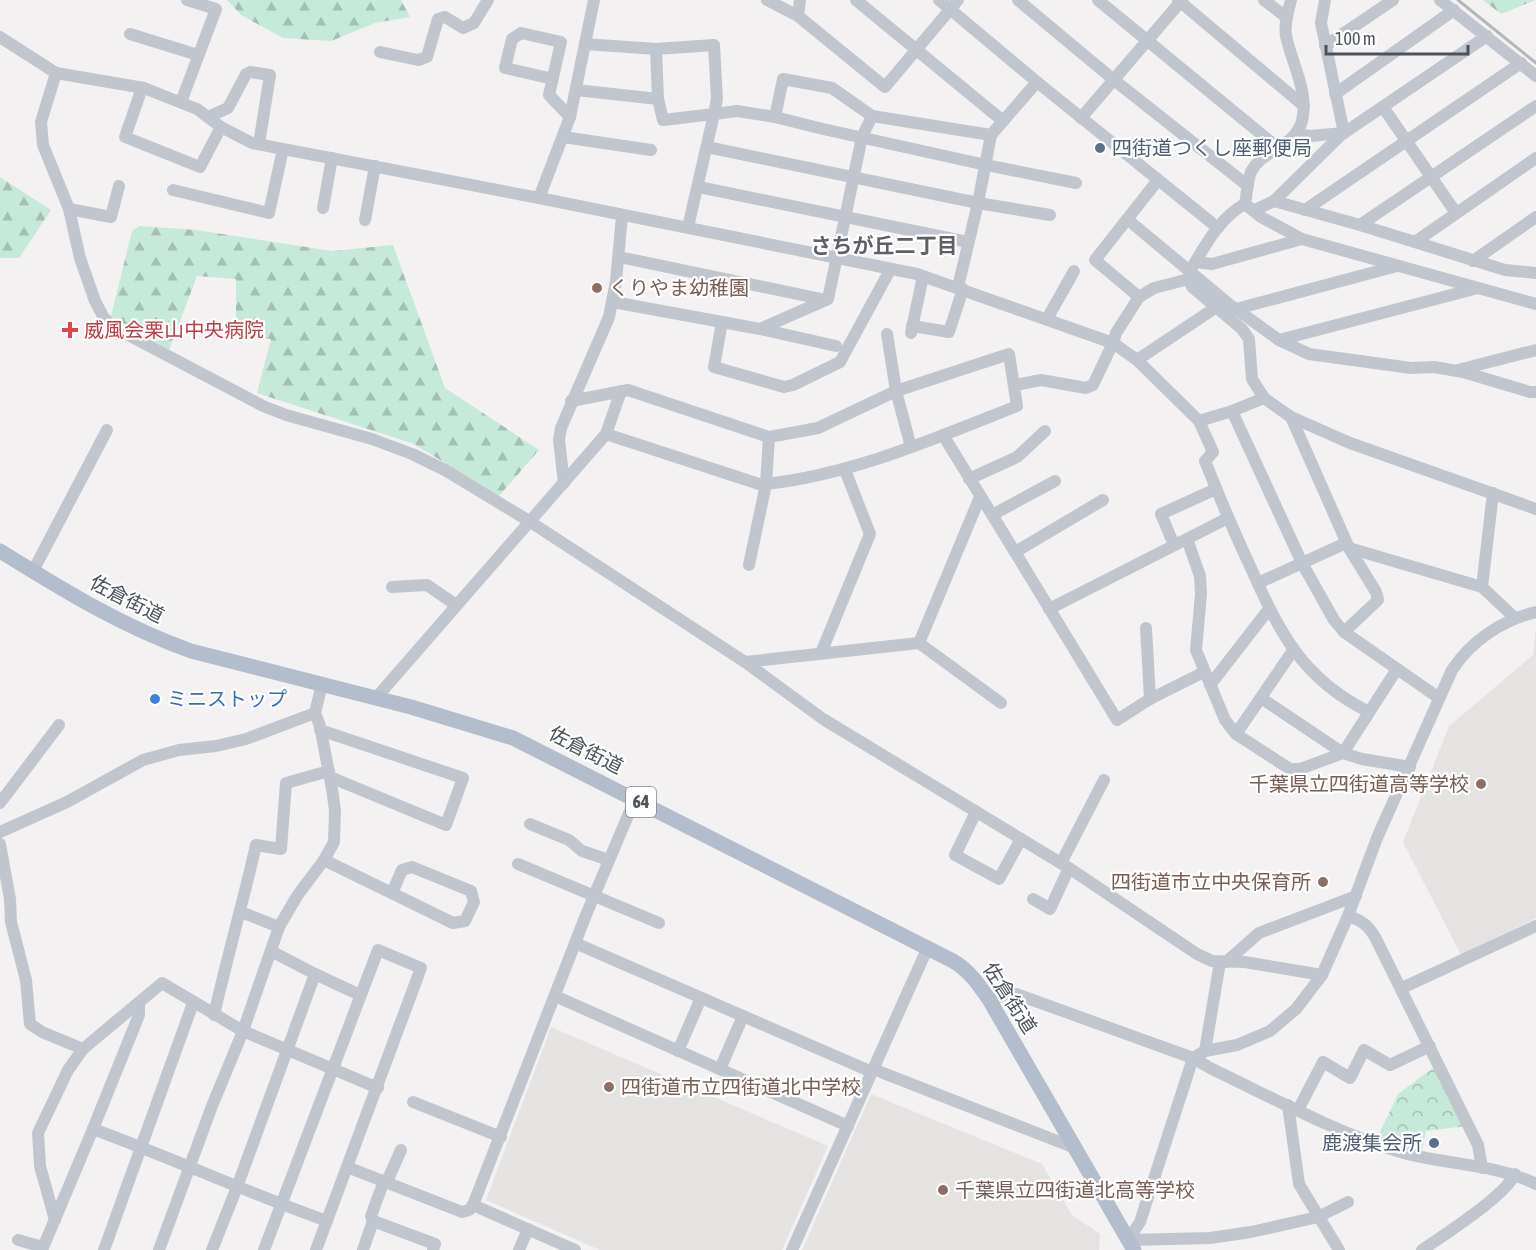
<svg xmlns="http://www.w3.org/2000/svg" width="1536" height="1250" font-family="'Asap Condensed','Noto Sans JP',sans-serif">
	<style>
		.education { fill: #e4e3e2 }
		.forest { fill: url(#forest-firs) }
		.park { fill: url(#park-crowns) }
		.lines { fill: none; stroke-linecap: round; stroke-linejoin: round }
		.minor { stroke: #c1c6ce; stroke-width: 12 }
		.major { stroke: #b4bdcc; stroke-width: 15 }
		.rail { stroke: #b4b6ba; stroke-width: 3 }
		.service-dot { fill: #5c6f8a; stroke: #fff; stroke-width: 2 }
		.education-dot { fill: #8d6e63; stroke: #fff; stroke-width: 2 }
		.health-dot { fill: #e0444e; stroke: #fff; stroke-width: 2 }
		.shop-dot { fill: #3f7fe0; stroke: #fff; stroke-width: 2 }
		.labels { text-anchor: middle; stroke-width: 4.5; stroke-linejoin: round; paint-order: stroke }
		.shield { fill: #fff; stroke: #81868d; stroke-width: 1.5 }
		.shield-label { font-size: 18px; font-weight: bold; fill: #4b525c }
		.service-label { font-size: 20px; fill: #4e5e75; stroke: #fff; text-anchor: start }
		.education-label { font-size: 20px; fill: #785e54; stroke: #fff; text-anchor: start }
		.health-label { font-size: 20px; fill: #be3a42; stroke: #fff; text-anchor: start }
		.street-label { font-size: 20px; fill: #4b525c; stroke: #fff }
		.shop-label { font-size: 20px; fill: #366cbe; stroke: #fff; text-anchor: start }
		.neighbourhood-label { font-size: 21px; font-weight: bold; fill: #5e6065; stroke: #fff }
	</style>
	<defs>
		<pattern id="forest-firs" width="22" height="20" patternUnits="userSpaceOnUse" patternTransform="scale(1.5)"><rect width="22" height="20" fill="#c6ead9"/><path d="M5 1l3.5 6h-7zM16 11l3.5 6h-7z" fill="#a3c0b3"/></pattern>
		<pattern id="park-crowns" width="20" height="18" patternUnits="userSpaceOnUse" patternTransform="scale(1.5)"><rect width="20" height="18" fill="#c6ead9"/><path d="M2 6a3 3 0 1 1 6 0M12 15a3 3 0 1 1 6 0" fill="none" stroke="#a3c0b3"/></pattern>
	</defs>
	<rect width="100%" height="100%" fill="#f3f1f1"/>
	<g class="education">
		<polygon points="1536,627 1536,918 1461,955 1403,842 1449,726 1533,655"/>
		<polygon points="551,1027 828,1146 782,1250 600,1250 486,1200"/>
		<polygon points="871,1094 1042,1164 1072,1215 1100,1234 1099,1250 802,1250"/>
	</g>
	<g class="forest">
		<polygon points="227,0 401,0 410,17 375,23 331,41 283,38 241,15"/>
		<polygon points="1483,0 1536,0 1501,14"/>
		<polygon points="0,177 51,210 19,258 0,258"/>
		<polygon points="139,226 196,230 332,251 393,245 445,388 539,450 499,496 414,444 257,393 271,339 236,336 236,279 197,276 169,350 111,316 132,231"/>
	</g>
	<polygon class="park" points="1434,1067 1466,1126 1426,1131 1422,1151 1410,1151 1377,1138 1398,1094"/>
	<g class="lines">
		<g class="minor">
			<polyline points="767,0 798,16 885,87 958,0"/>
			<polyline points="856,0 1003,121"/>
			<polyline points="939,0 1037,82 1218,228"/>
			<polyline points="1018,0 1114,80 1248,186"/>
			<polyline points="1098,0 1278,148"/>
			<polyline points="1178,0 1304,106"/>
			<polyline points="1264,0 1286,17"/>
			<polyline points="1440,0 1536,76"/>
			<polyline points="798,16 800,0"/>
			<polyline points="130,34 198,55"/>
			<path d="M0 37 56 73 144 88 197 109 221 127 252 143 539 198 917 274 1113 343 1137 360 1199 421 1213 452 1205 461C1219 496 1234 532 1250 566 1280 633 1301 678 1369 712"/>
			<polyline points="585,44 656,49 714,45 717,99 714,114 663,120 658,99 656,49"/>
			<polyline points="1325,46 1393,0"/>
			<polyline points="380,52 418,60 427,57 438,19 445,17 463,28 474,23 488,0"/>
			<polyline points="56,73 41,122 43,145 69,209 80,258 95,301 104,318 115,328 263,406 286,415 372,439 412,454 445,470 529,521 745,662 823,719 1069,868 1197,954 1212,961 1245,962 1322,975"/>
			<polyline points="553,79 505,68 512,39 521,33 561,42 549,95 570,117"/>
			<polyline points="142,88 125,137 200,167 221,127"/>
			<polyline points="576,90 658,99"/>
			<polyline points="1335,94 1454,10"/>
			<polyline points="181,102 216,9 187,0"/>
			<polyline points="1383,107 1456,213"/>
			<polyline points="208,117 228,108 246,74 250,72 270,75 259,144"/>
			<polyline points="775,117 783,79 832,88 872,116 991,135"/>
			<polyline points="1081,118 1182,0"/>
			<polyline points="1297,134 1310,136 1344,133 1321,23 1325,0"/>
			<polyline points="563,137 651,150"/>
			<polyline points="707,147 978,203 1050,215"/>
			<polyline points="699,187 968,242"/>
			<polyline points="173,190 269,213 283,149"/>
			<polyline points="539,198 570,117 594,0"/>
			<polyline points="1274,201 1360,225 1505,270 1536,273"/>
			<path d="M1245 204C1219 218 1205 246 1190 271L1189 279 1192 287 1242 329 1249 339 1252 379 1264 398 1291 417 1350 443 1536 509"/>
			<polyline points="1245,204 1261,217 1302,239 1536,304"/>
			<path d="M1245 204C1247 194 1247 181 1251 172 1262 149 1294 149 1302 121 1309 92 1292 64 1286 36 1284 24 1288 12 1291 0"/>
			<polyline points="323,208 332,158"/>
			<polyline points="69,209 111,217 119,186"/>
			<polyline points="1255,210 1274,201 1341,135 1487,36"/>
			<polyline points="1305,210 1521,63"/>
			<polyline points="1127,219 1229,304 1279,340 1309,354 1411,368 1434,367 1463,372 1530,392 1536,392"/>
			<polyline points="365,220 375,166"/>
			<polyline points="1360,225 1536,106"/>
			<polyline points="688,227 714,114 737,111 775,117 823,129 986,165 1076,183"/>
			<polyline points="1415,242 1536,158"/>
			<polyline points="619,257 826,300"/>
			<polyline points="1473,261 1536,217"/>
			<polyline points="1196,262 1212,264 1302,239"/>
			<polyline points="958,287 978,203 991,135 1037,82"/>
			<polyline points="1139,297 1095,260 1158,180"/>
			<polyline points="613,302 760,329 828,299 862,137 872,116"/>
			<polyline points="1236,309 1397,266"/>
			<polyline points="1047,319 1074,271"/>
			<polyline points="722,322 714,367 784,387 793,385 840,362 890,270"/>
			<polyline points="912,326 949,332 963,289"/>
			<polyline points="760,329 836,346"/>
			<polyline points="911,333 923,276"/>
			<polyline points="887,334 896,391 911,447"/>
			<polyline points="1279,340 1478,288"/>
			<polyline points="1137,360 1215,308"/>
			<polyline points="1458,370 1536,350"/>
			<polyline points="1015,385 1041,380 1086,388 1093,385 1113,343 1116,333 1139,297 1154,288 1189,279"/>
			<path d="M571 401 628 390 769 437 818 428 896 391 1009 354 1017 406C936 438 854 474 766 484H759L606 434"/>
			<polyline points="1232,411 1302,563 1334,620 1344,632 1439,698"/>
			<polyline points="1291,417 1349,548 1376,592 1378,600 1344,632"/>
			<polyline points="1199,421 1232,411 1264,398"/>
			<polyline points="943,435 1015,552 1103,500"/>
			<polyline points="969,479 1017,457 1045,431"/>
			<polyline points="564,483 559,440 561,428 609,317 616,281 622,216"/>
			<polyline points="992,515 1055,481"/>
			<polyline points="1187,539 1200,576 1201,594 1196,650 1225,720 1236,734 1290,769 1300,769 1343,753 1397,669"/>
			<polyline points="1174,545 1161,514 1216,489"/>
			<polyline points="1349,548 1482,587 1515,618"/>
			<polyline points="1015,552 1117,720 1150,699 1204,672"/>
			<polyline points="749,565 766,484 769,437"/>
			<polyline points="33,571 107,430"/>
			<polyline points="1258,583 1346,543"/>
			<polyline points="392,587 427,585 456,605"/>
			<polyline points="1482,587 1493,493"/>
			<polyline points="1049,609 1228,518"/>
			<polyline points="1146,628 1150,699"/>
			<polyline points="919,643 1001,703"/>
			<polyline points="821,653 870,534 845,470"/>
			<polyline points="745,662 919,643 980,497"/>
			<polyline points="1210,685 1269,609"/>
			<polyline points="376,698 606,434 621,391"/>
			<polyline points="1261,698 1343,753 1362,759 1410,767"/>
			<polyline points="320,730 463,778 446,825 330,777"/>
			<polyline points="1236,734 1294,649"/>
			<polyline points="0,803 59,725"/>
			<polyline points="976,812 955,855 999,879 1021,839"/>
			<polyline points="530,824 569,840 582,851 609,860"/>
			<polyline points="0,832 67,802 143,760 179,750 216,746 246,739 315,713"/>
			<polyline points="0,844 10,899 11,922 26,980 30,1024 42,1032 83,1049"/>
			<polyline points="324,860 453,923 465,921 474,902 471,891 412,867 402,870 392,893"/>
			<polyline points="1061,863 1104,780"/>
			<polyline points="518,864 659,923"/>
			<polyline points="1033,899 1050,909 1069,868"/>
			<polyline points="241,912 279,927"/>
			<path d="M1348 916C1361 920 1368 925 1375 937L1478 1145 1482 1168"/>
			<polyline points="575,943 872,1072"/>
			<polyline points="271,951 315,974 360,995"/>
			<polyline points="1226,962 1259,933 1356,896"/>
			<polyline points="1402,988 1536,926"/>
			<polyline points="555,996 848,1126"/>
			<path d="M990 1001 1006 994H1016L1193 1058 1212 1069C1273 1098 1333 1131 1397 1151 1443 1165 1493 1163 1536 1184"/>
			<path d="M214 1015C227 958 243 902 256 845L281 849 286 783 329 771"/>
			<polyline points="678,1051 701,998"/>
			<polyline points="1205,1051 1220,962"/>
			<polyline points="720,1069 743,1016"/>
			<polyline points="873,1069 1075,1148"/>
			<polyline points="413,1102 501,1137"/>
			<polyline points="1288,1105 1299,1184 1339,1250"/>
			<polyline points="1298,1110 1323,1062 1350,1078 1364,1050 1390,1065 1430,1046"/>
			<polyline points="93,1129 139,1015 139,1004"/>
			<polyline points="401,1150 389,1177 384,1181 371,1216 373,1221 435,1244 433,1250"/>
			<polyline points="347,1167 462,1212 469,1210 473,1205"/>
			<polyline points="55,1220 40,1166 38,1133 68,1070 83,1049 162,983 243,1031 378,1088"/>
			<polyline points="18,1240 43,1247"/>
			<path d="M1128 1240 1140 1222 1193 1058 1205 1051 1237 1045 1270 1031 1296 1009 1322 975 1348 916 1377 838 1452 670C1471 641 1502 620 1536 612"/>
			<polyline points="1128,1240 1210,1238 1251,1232 1318,1217 1348,1202"/>
			<path d="M42 1250 93 1129C172 1158 248 1193 327 1221"/>
			<polyline points="104,1250 193,1003"/>
			<polyline points="159,1250 212,1106 243,1031 279,927 297,896 324,860 334,842 335,810 332,789 320,726 315,713 322,684"/>
			<polyline points="212,1250 237,1187 315,974"/>
			<polyline points="264,1250 378,950 421,968 316,1250"/>
			<polyline points="363,1250 373,1221"/>
			<polyline points="519,1250 528,1229"/>
			<polyline points="575,1250 473,1205 586,915 635,799"/>
			<polyline points="792,1250 928,947"/>
			<path d="M1422 1250C1444 1235 1505 1196 1515 1174"/>
		</g>
		<path class="major" d="M0 551C63 590 121 626 191 651L411 707 513 738 953 961C970 971 979 985 990 1001L1134 1250"/>
		<polyline class="rail" points="1458,0 1536,63"/>
	</g>
	<g class="service-dot">
		<circle cx="1100" cy="148" r="6"/>
		<circle cx="1434" cy="1143" r="6"/>
	</g>
	<g class="education-dot">
		<circle cx="597" cy="288" r="6"/>
		<circle cx="1481" cy="784" r="6"/>
		<circle cx="1323" cy="882" r="6"/>
		<circle cx="609" cy="1087" r="6"/>
		<circle cx="943" cy="1190" r="6"/>
	</g>
	<path class="health-dot" d="M67 321h6v6h6v6h-6v6h-6v-6h-6v-6h6z"/>
	<circle class="shop-dot" cx="155" cy="699" r="6"/>
	<g class="labels">
		<rect class="shield" x="626" y="787" width="30" height="30" rx="4.5"/>
		<g class="shield-label">
			<text x="641" y="808">64</text>
		</g>
		<g class="service-label">
			<text x="1112" y="155">四街道つくし座郵便局</text>
			<text x="1422" y="1150" text-anchor="end">鹿渡集会所</text>
		</g>
		<g class="education-label">
			<text x="609" y="295">くりやま幼稚園</text>
			<text x="1469" y="791" text-anchor="end">千葉県立四街道高等学校</text>
			<text x="1311" y="889" text-anchor="end">四街道市立中央保育所</text>
			<text x="621" y="1094">四街道市立四街道北中学校</text>
			<text x="955" y="1197">千葉県立四街道北高等学校</text>
		</g>
		<g class="health-label">
			<text x="84" y="337">威風会栗山中央病院</text>
		</g>
		<g class="street-label">
			<text transform="translate(127 599) rotate(27)" y="7">佐倉街道</text>
			<text transform="translate(586 750) rotate(27)" y="7">佐倉街道</text>
			<text transform="translate(1010 998) rotate(57)" y="7">佐倉街道</text>
		</g>
		<g class="shop-label">
			<text x="167" y="706">ミニストップ</text>
		</g>
		<g class="neighbourhood-label">
			<text x="884" y="253">さちが丘二丁目</text>
		</g>
	</g>
	<path d="M1326 45v9h142v-9" fill="none" stroke="#4b525c" stroke-width="3"/>
	<text x="1335" y="45" font-size="18" fill="#4b525c" stroke="#ffffff" stroke-width="4.5" paint-order="stroke">100 m</text>
</svg>
